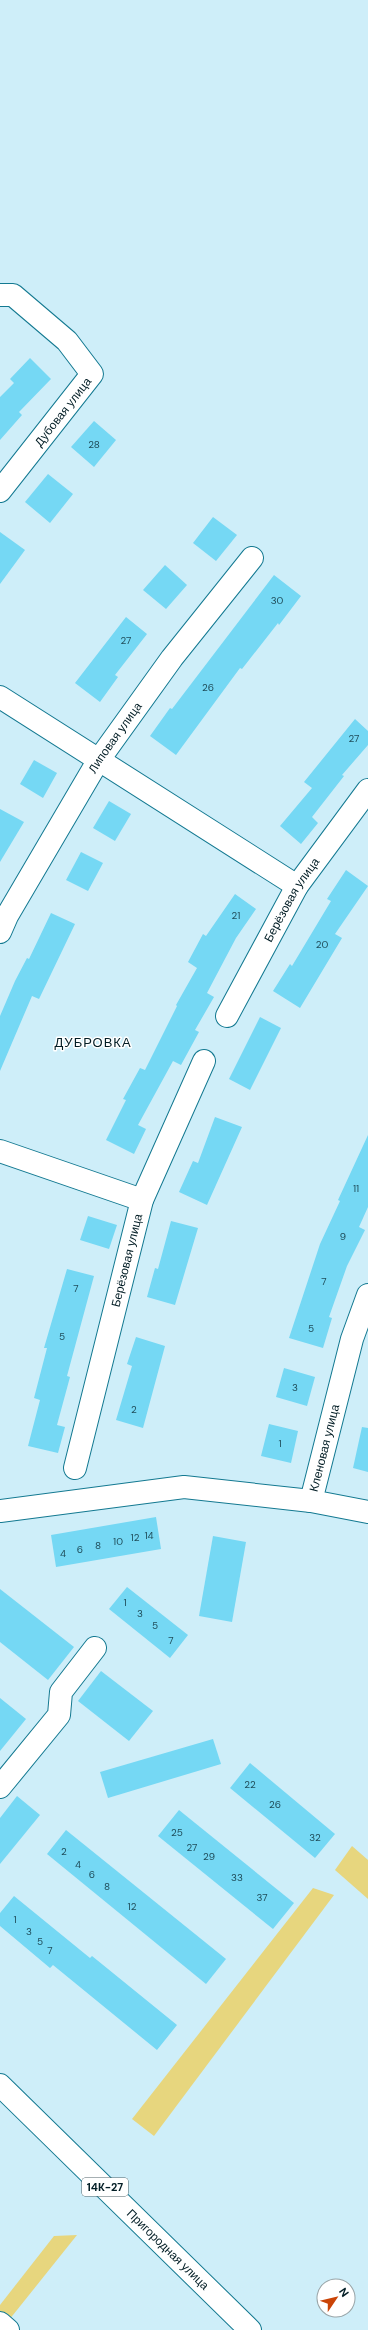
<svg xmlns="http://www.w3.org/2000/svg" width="368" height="2330" font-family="'DM Sans',sans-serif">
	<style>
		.green { fill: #e7d67e }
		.building { fill: #75d8f4 }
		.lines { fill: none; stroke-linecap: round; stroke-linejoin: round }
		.minor-casing { stroke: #137991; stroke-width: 24 }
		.major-casing { stroke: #137991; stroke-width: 24 }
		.minor { stroke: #fff; stroke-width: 22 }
		.major { stroke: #fff; stroke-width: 22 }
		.labels { text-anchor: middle; stroke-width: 3; stroke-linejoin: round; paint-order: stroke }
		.number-label { font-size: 10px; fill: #1f4c59 }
		.shield { fill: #fff; stroke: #4e6166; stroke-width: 1 }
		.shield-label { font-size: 11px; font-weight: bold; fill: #021d25 }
		.street-label { font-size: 12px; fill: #021d25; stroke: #fff }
		.neighbourhood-label { font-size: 13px; letter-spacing: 1px; fill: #021d25; stroke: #fff }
	</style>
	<rect width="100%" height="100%" fill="#ceeef9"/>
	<g class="green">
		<polygon points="352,1846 368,1860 368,1899 335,1870"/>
		<polygon points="313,1888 334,1895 154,2136 132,2119"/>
		<polygon points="77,2235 1,2330 0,2330 0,2305 54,2236"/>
	</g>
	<g class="building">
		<polygon points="30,358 51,379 19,412 22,415 0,440 0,397 14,383 10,379"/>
		<polygon points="94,421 116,440 94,467 71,447"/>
		<polygon points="48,474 73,494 50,523 25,502"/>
		<polygon points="213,517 237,535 216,561 193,543"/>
		<polygon points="0,532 25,550 0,584"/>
		<polygon points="165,565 187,585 166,609 143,590"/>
		<polygon points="274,575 301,596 279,625 278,623 242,669 240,668 176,755 150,736 170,708 172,709"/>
		<polygon points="126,617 147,634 115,675 118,677 100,702 75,683"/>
		<polygon points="355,719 368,731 368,745 342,775 344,776 312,817 318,823 301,844 280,826 312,788 304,782"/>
		<polygon points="34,760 57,773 43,798 20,784"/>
		<polygon points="109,801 131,814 115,841 93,828"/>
		<polygon points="0,809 24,822 0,862"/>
		<polygon points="81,852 103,863 88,891 66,880"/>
		<polygon points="346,870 368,886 335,934 342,938 300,1008 273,991 290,964 292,966 331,901 327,899"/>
		<polygon points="235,894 256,909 236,938 207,993 214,997 195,1030 199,1032 181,1065 173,1061 138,1125 146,1129 134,1154 106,1140 126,1100 123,1099 140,1068 145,1070 177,1006 176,1005 197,968 188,962 203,934 206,936"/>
		<polygon points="51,913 75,924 39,999 32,996 0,1071 0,1016 15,981 27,958 29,959"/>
		<polygon points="260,1017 281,1028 250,1090 229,1079"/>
		<polygon points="215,1117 242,1127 207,1205 179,1192 193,1161 198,1163"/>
		<polygon points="368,1135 368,1207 359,1227 365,1230 347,1266 329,1317 332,1318 323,1348 289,1338 320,1244 340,1201 338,1200"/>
		<polygon points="88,1216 117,1225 109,1249 80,1240"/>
		<polygon points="171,1221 198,1228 175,1305 147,1297 155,1268 158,1269"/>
		<polygon points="67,1269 94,1276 67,1376 70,1377 57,1425 65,1427 58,1453 28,1446 40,1400 34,1398 47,1348 44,1348"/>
		<polygon points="136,1337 165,1346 143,1428 116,1420 132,1366 127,1364"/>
		<polygon points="284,1368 315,1377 307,1406 276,1397"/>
		<polygon points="269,1424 298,1431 291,1463 261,1456"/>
		<polygon points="362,1427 368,1428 368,1472 353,1468"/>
		<polygon points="156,1517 161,1549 56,1567 51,1535"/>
		<polygon points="213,1536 246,1542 232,1622 199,1616"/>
		<polygon points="127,1587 188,1635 170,1658 109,1609"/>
		<polygon points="0,1589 74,1647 48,1680 0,1642"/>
		<polygon points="101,1671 153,1711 129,1741 78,1701"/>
		<polygon points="0,1698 26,1719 0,1751"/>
		<polygon points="213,1739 221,1764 108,1798 100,1772"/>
		<polygon points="250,1763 335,1834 315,1858 230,1788"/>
		<polygon points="17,1796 40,1815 0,1864 0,1818"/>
		<polygon points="179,1810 294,1903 273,1929 158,1836"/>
		<polygon points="66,1830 226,1959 206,1984 47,1854"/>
		<polygon points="14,1896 90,1958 92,1956 177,2025 157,2050 53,1965 50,1968 0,1926 0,1913"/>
	</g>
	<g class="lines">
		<g class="minor-casing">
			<g id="minor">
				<polyline points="0,295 13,295 67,341 92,374 0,491"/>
				<polyline points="0,697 297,886"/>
				<path id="s1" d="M0 932 7 916 98 761 172 658 252 558"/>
				<path id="s2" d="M227 1016 297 886 368 790"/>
				<polyline points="0,1151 142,1200"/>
				<path id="s3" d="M75 1468 142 1200 204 1061"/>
				<polyline points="311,1501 368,1512"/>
				<path id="s4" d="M0 1511 184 1487 311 1501 352 1339 368 1295"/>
				<polyline points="0,1787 59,1715 61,1692 95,1648"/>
				<polyline points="0,2323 8,2330"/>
			</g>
		</g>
		<g class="major-casing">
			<g id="major">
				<path id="s5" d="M0 2085 250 2330"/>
			</g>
		</g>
		<use href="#minor" class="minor"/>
		<use href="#major" class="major"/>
	</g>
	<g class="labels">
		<g class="number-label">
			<text x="94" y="448">28</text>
			<text x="277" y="604">30</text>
			<text x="126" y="644">27</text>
			<text x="208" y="691">26</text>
			<text x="354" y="742">27</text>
			<text x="236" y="919">21</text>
			<text x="322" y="948">20</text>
			<text x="356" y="1192">11</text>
			<text x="343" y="1240">9</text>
			<text x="324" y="1285">7</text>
			<text x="76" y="1292">7</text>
			<text x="311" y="1332">5</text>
			<text x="62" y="1340">5</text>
			<text x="295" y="1391">3</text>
			<text x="134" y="1413">2</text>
			<text x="280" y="1447">1</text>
			<text x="149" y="1539">14</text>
			<text x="135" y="1541">12</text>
			<text x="118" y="1545">10</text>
			<text x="98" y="1549">8</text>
			<text x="80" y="1553">6</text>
			<text x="63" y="1557">4</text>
			<text x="125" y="1606">1</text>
			<text x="140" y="1617">3</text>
			<text x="155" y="1629">5</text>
			<text x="171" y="1644">7</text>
			<text x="250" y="1788">22</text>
			<text x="275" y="1808">26</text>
			<text x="177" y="1836">25</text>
			<text x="315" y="1841">32</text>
			<text x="192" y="1851">27</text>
			<text x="64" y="1855">2</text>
			<text x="209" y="1860">29</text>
			<text x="78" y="1868">4</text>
			<text x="92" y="1878">6</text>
			<text x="237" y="1881">33</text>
			<text x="107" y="1890">8</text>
			<text x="262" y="1901">37</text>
			<text x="132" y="1910">12</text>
			<text x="15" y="1923">1</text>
			<text x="29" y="1935">3</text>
			<text x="40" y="1945">5</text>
			<text x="50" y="1954">7</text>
		</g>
		<rect class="shield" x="82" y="2178" width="46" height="18" rx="3"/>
		<g class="shield-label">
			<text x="105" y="2191">14К-27</text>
		</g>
		<g class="street-label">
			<text transform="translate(63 412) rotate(-52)" y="4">Дубовая улица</text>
			<text dy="4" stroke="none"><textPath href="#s1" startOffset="226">Липовая улица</textPath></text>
			<text dy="4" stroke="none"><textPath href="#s2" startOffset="133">Берёзовая улица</textPath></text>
			<text dy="4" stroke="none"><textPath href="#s3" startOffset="214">Берёзовая улица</textPath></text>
			<text dy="4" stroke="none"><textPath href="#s4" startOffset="368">Кленовая улица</textPath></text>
			<text dy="4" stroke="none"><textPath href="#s5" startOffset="235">Пригородная улица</textPath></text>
		</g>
		<g class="neighbourhood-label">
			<text x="93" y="1047">ДУБРОВКА</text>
		</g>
	</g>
	<g transform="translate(336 2298) rotate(55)"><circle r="19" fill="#ffffff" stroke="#9aa5a8"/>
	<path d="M0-3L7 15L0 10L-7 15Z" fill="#ca4407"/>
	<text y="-6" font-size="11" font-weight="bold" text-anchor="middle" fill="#021d25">N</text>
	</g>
</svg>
